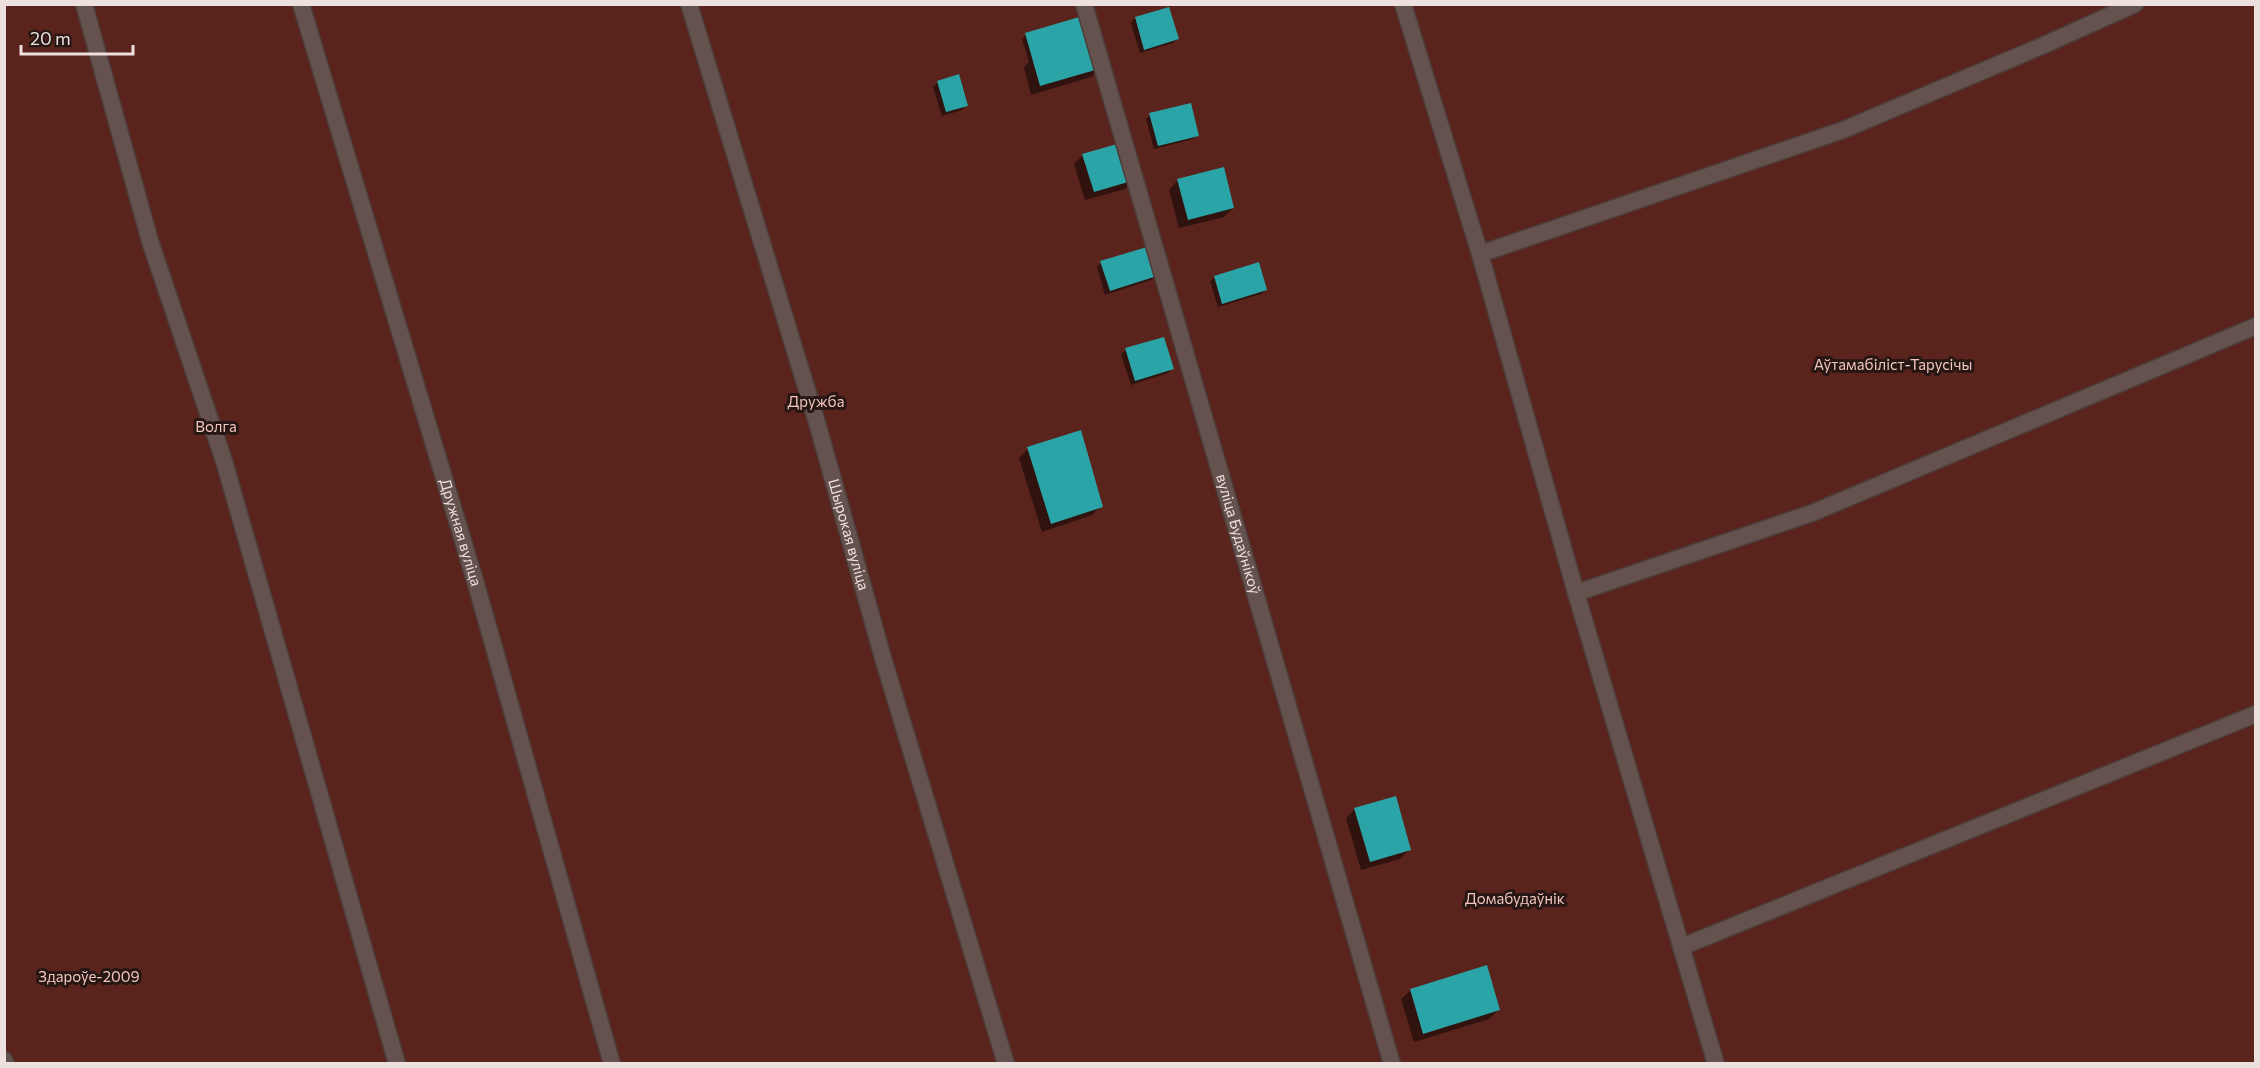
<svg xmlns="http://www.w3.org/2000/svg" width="2260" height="1068" font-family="Commissioner,sans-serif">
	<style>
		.green { fill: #5a231b }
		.shadow { fill: #0007 }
		.building { fill: #2aa4a7 }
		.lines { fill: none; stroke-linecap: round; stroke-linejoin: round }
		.service-casing { stroke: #4c3d3b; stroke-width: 19 }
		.minor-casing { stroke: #4c3d3b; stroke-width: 19 }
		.service { stroke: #65514d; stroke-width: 16 }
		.minor { stroke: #65514d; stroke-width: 16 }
		.labels { text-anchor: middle; stroke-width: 6; stroke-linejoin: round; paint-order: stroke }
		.park-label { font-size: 15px; fill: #f3c6be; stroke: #271714 }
		.street-label { font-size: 15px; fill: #ede0de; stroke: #271714 }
	</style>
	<rect width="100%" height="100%" fill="#32201d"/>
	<polygon class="green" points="5,5 2255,5 2255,1063 5,1064"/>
	<g class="shadow">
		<polygon points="1168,9 1177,39 1173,43 1140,53 1131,23 1135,18"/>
		<polygon points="1026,35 1101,68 1091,77 1031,95 1024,67 1029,62 1022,39"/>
		<polygon points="938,82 966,106 962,110 942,116 933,87"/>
		<polygon points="1150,115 1197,135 1193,139 1154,149 1146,119"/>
		<polygon points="1083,155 1134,180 1125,189 1085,200 1074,164"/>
		<polygon points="1178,180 1233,208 1224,217 1179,228 1169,190"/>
		<polygon points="1101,262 1155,276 1151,280 1105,295 1097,267"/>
		<polygon points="1215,277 1266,290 1261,294 1218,307 1210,281"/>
		<polygon points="1126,350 1172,369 1168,373 1131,385 1121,354"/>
		<polygon points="1028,449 1101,506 1092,515 1042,532 1019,458"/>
		<polygon points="1355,809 1410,849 1400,859 1361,870 1346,818"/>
		<polygon points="1411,990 1498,1010 1489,1019 1414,1042 1401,999"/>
	</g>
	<g class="building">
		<polygon points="1169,7 1179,39 1144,50 1135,17"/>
		<polygon points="1086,15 1102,68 1040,86 1025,33"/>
		<polygon points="959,74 968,106 946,112 937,81"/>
		<polygon points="1191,103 1199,136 1158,146 1149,113"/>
		<polygon points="1124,142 1135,180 1094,192 1082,154"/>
		<polygon points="1224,167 1234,208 1188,220 1177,179"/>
		<polygon points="1147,247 1157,276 1110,291 1100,261"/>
		<polygon points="1259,262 1267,290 1222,304 1214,276"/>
		<polygon points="1164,337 1174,369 1135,381 1125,348"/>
		<polygon points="1081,430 1103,507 1051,524 1027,447"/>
		<polygon points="1396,796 1411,850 1370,862 1354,808"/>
		<polygon points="1487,965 1500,1010 1423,1034 1410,989"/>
	</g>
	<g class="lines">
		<g class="service-casing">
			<g id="service">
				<polyline points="84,4 150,241 224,461 397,1064"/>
				<polyline points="1403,4 1480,254 1576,593 1716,1064"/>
				<polyline points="1480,254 1843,130 2044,45 2135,4"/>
				<polyline points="1576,593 1812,513 2256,326"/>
				<polyline points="1681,947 2256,714"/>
				<polyline points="4,1060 6,1064"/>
			</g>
		</g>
		<g class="minor-casing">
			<g id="minor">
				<path id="s1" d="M301 4 476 584 612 1064"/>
				<path id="s2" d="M689 4 818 426 883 658 1006 1064"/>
				<path id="s3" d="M1084 4 1392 1064"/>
			</g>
		</g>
		<use href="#service" class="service"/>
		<use href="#minor" class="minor"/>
	</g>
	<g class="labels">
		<g class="park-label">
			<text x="1893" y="370">Аўтамабіліст-Тарусічы</text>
			<text x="816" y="407">Дружба</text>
			<text x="216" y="432">Волга</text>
			<text x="1515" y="904">Домабудаўнік</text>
			<text x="89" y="982">Здароўе-2009</text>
		</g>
		<g class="street-label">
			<text dy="5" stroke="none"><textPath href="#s1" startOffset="552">Дружная вуліца</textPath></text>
			<text dy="5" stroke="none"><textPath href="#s2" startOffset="554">Шырокая вуліца</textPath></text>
			<text dy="5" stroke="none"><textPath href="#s3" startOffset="552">вуліца Будаўнікоў</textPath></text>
		</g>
	</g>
	<rect width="2260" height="1068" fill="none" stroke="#ede0de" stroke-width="12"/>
	<path d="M21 45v9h112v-9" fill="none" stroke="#ede0de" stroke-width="3"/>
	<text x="30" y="45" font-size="18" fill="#ede0de" stroke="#271714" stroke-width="4.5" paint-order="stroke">20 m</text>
</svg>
